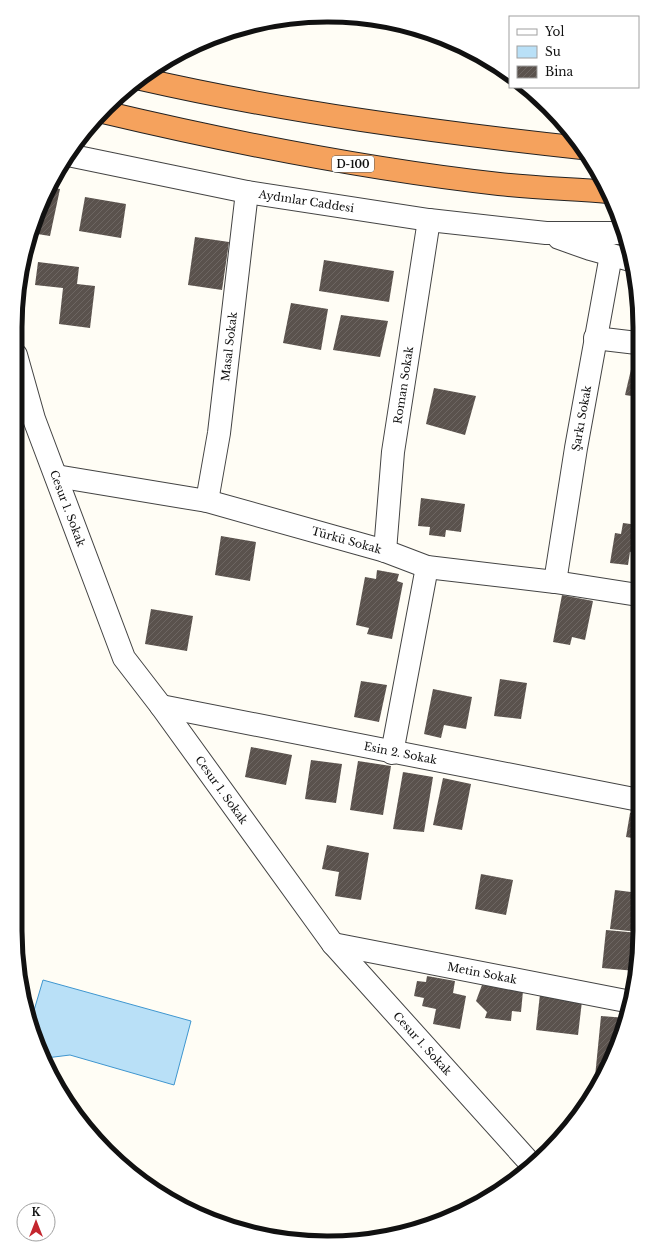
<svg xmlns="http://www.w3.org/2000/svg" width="655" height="1258" font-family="'Libre Baskerville',serif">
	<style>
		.water { fill: #b9e0f7; stroke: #3f96cf }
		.building { fill: url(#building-hatch) }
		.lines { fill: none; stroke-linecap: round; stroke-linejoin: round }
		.minor-casing { stroke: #444; stroke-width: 24 }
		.highway-casing { stroke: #222; stroke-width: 24 }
		.minor { stroke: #fff; stroke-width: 22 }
		.highway { stroke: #f5a25d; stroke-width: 22 }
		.labels { text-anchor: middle; stroke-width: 4; stroke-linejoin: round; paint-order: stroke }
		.shield { fill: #fff; stroke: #585858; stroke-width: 1 }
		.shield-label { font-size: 10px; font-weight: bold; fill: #111 }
		.street-label { font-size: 11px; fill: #111; stroke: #fff }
		.rim { fill: none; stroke: #111; stroke-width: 5 }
	</style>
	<defs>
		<pattern id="building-hatch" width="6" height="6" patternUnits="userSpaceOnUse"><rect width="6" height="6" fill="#5a524d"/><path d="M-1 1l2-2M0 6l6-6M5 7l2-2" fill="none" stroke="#6d6662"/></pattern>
	</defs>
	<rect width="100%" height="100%" fill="#fffdf5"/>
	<polygon class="water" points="43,980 191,1021 174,1085 70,1055 46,1058 32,1031 30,1024"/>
	<g class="building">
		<polygon points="49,187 60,189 50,236 31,233"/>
		<polygon points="85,197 126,204 121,238 79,231"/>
		<polygon points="195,237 229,242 222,290 188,285"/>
		<polygon points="324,260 394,271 389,302 319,291"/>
		<polygon points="38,262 79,267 77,284 95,286 90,328 59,324 63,288 35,285"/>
		<polygon points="291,303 328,309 321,350 283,343"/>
		<polygon points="341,315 388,321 380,357 333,350"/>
		<polygon points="633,361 638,362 638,397 625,395"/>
		<polygon points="434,388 476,396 465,435 426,424"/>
		<polygon points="421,498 465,504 461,532 446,530 445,537 429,535 430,527 418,526"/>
		<polygon points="623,523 638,525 638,554 630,552 628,565 610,563 615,533 621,534"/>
		<polygon points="221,536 256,542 250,581 215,575"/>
		<polygon points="377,570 399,574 397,581 403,583 392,639 367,634 369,628 356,625 365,577 376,579"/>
		<polygon points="562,595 593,601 585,640 572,637 570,645 553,642"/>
		<polygon points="151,609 193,616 187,651 145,644"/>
		<polygon points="500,679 527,683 521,719 494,716"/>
		<polygon points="361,681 387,685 379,722 354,717"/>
		<polygon points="433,689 472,697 466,729 444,725 441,738 424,734"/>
		<polygon points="251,747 292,755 286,785 245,777"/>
		<polygon points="311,760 342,764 336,803 305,799"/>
		<polygon points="358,761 391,766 383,815 350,810"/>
		<polygon points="403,772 433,777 424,832 393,829"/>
		<polygon points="443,778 471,784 462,830 433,825"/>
		<polygon points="634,808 639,809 639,839 626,837 630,813 633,812"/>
		<polygon points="327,845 369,853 361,900 335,896 339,872 322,869"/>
		<polygon points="481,874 513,880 506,915 475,909"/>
		<polygon points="615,890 639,893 639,932 610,929"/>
		<polygon points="606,930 639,933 639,951 636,971 602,968"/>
		<polygon points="427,976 455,981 453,993 466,996 460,1029 433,1024 436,1009 422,1006 424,998 414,996 417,981 426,982"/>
		<polygon points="482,985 523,991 521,1012 512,1011 511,1021 485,1018 487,1012 476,1001"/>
		<polygon points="540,994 582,1001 578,1035 536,1030"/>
		<polygon points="601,1016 627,1018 608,1069 594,1087"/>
	</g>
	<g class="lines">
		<g class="minor-casing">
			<g id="minor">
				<path id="s1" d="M68 155 247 192 429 220 546 233H623"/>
				<polyline points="559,238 590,249 630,260"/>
				<polyline points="595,338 637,343"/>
				<path id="s2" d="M16 355 34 419 124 658 161 706 333 944 531 1164"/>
				<path id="s3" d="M56 476 207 501 385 551 427 567 555 582 638 595"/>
				<path id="s4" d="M207 501 219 433 247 192"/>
				<path id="s5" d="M385 551 393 452 429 220"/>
				<path id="s6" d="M555 582 576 448 611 255"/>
				<path id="s7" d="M161 706 639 800"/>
				<polyline points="392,753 427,567"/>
				<path id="s8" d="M333 944 631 1002"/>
			</g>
		</g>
		<g class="highway-casing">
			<g id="highway">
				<path d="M141 79C286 112 434 132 582 148"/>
				<path d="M103 112C234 143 365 169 499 184 535 188 571 189 608 192"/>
			</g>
		</g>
		<use href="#minor" class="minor"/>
		<use href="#highway" class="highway"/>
	</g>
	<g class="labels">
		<rect class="shield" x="332" y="156" width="42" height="16" rx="3"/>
		<g class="shield-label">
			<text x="353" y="168">D-100</text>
		</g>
		<g class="street-label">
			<text dy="4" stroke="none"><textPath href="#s1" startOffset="243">Aydınlar Caddesi</textPath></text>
			<text dy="4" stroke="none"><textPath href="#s4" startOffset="156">Masal Sokak</textPath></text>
			<text dy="4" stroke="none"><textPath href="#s5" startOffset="167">Roman Sokak</textPath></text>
			<text dy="4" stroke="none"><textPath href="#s6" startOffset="166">Şarkı Sokak</textPath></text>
			<text dy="4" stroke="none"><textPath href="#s2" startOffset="162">Cesur 1. Sokak</textPath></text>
			<text dy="4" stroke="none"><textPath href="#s3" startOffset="298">Türkü Sokak</textPath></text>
			<text dy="4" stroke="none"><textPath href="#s7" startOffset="244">Esin 2. Sokak</textPath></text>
			<text dy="4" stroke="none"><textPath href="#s2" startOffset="486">Cesur 1. Sokak</textPath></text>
			<text dy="4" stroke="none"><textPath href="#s8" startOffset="152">Metin Sokak</textPath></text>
			<text dy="4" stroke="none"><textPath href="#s2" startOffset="810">Cesur 1. Sokak</textPath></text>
		</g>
	</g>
	<path d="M0 0H655V1258H0ZM327 22H328A305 305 0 0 1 633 327V931A305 305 0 0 1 328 1236H327A305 305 0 0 1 22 931V327A305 305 0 0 1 327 22Z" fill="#fff" fill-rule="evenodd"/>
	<path class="rim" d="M327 22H328A305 305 0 0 1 633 327V931A305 305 0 0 1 328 1236H327A305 305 0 0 1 22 931V327A305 305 0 0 1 327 22Z"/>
	<rect x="509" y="16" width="130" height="72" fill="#ffffff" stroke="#a0a0a0"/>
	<rect x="517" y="29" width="20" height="6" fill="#ffffff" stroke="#a0a0a0"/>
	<text x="545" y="36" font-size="12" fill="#111111">Yol</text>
	<rect x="517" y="46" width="20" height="12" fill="#b9e0f7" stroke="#a0a0a0"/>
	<text x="545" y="56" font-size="12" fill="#111111">Su</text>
	<rect x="517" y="66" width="20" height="12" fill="url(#building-hatch)" stroke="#a0a0a0"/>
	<text x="545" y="76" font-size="12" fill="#111111">Bina</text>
	<g transform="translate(36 1222)"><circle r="19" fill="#ffffff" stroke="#a0a0a0"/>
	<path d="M0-3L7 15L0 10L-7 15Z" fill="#c4262e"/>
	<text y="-6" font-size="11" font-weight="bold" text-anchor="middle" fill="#111111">K</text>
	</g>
</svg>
